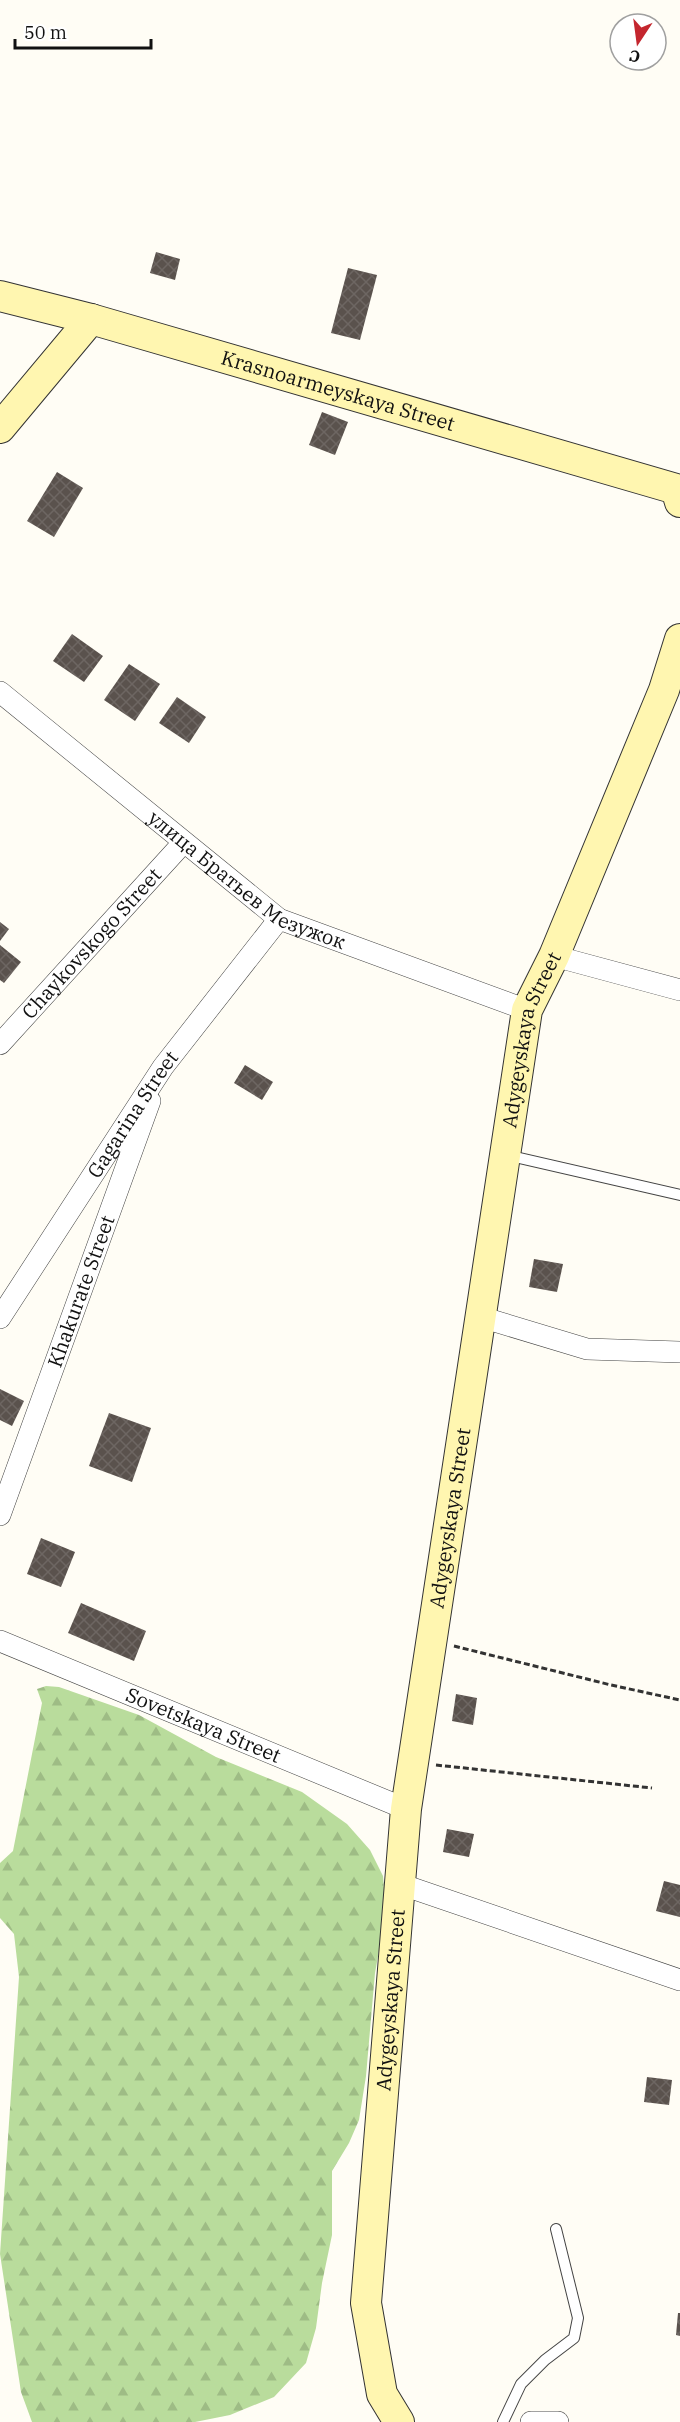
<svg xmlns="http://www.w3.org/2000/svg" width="680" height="2422" font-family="'IBM Plex Serif',serif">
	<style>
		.forest { fill: url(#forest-firs) }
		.building { fill: url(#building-cross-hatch) }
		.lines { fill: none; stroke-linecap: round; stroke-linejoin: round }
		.lane-casing { stroke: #444; stroke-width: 12 }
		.street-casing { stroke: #444; stroke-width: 22 }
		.secondary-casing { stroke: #333; stroke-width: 32 }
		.path { stroke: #333; stroke-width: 3; stroke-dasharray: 6 3; stroke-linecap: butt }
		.lane { stroke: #fff; stroke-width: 10 }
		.street { stroke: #fff; stroke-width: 21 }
		.secondary { stroke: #fff6b0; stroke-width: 30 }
		.labels { text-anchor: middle; stroke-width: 6; stroke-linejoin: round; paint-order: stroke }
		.street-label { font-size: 20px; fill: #111; stroke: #fff }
	</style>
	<defs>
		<pattern id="forest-firs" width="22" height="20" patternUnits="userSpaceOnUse" patternTransform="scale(1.5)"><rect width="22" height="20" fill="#b9dc9c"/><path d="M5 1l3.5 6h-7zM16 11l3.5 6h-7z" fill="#9ebc85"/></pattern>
		<pattern id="building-cross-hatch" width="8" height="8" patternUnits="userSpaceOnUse" patternTransform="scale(1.5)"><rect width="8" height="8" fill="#5a524d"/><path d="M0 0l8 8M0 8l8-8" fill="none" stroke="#6d6662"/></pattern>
	</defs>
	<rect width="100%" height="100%" fill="#fffdf5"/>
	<polygon class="forest" points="46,1686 59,1687 139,1715 216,1757 302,1792 347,1824 370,1850 383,1876 386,1911 375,1973 366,2076 359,2120 349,2143 332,2171 332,2235 322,2283 316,2328 306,2363 274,2397 230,2415 195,2422 32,2422 21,2392 0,2254 19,1977 14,1934 0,1918 0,1863 13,1851 42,1703 37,1689"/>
	<g class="building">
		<polygon points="156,252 180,259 175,280 150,273"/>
		<polygon points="348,268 377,275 360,340 331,333"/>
		<polygon points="322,412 348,422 335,455 309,445"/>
		<polygon points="57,472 83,488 54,537 27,521"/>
		<polygon points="72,634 103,656 84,682 53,661"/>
		<polygon points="129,664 160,684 135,721 104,700"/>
		<polygon points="177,697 206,717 189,743 159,723"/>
		<polygon points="0,922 9,929 0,941"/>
		<polygon points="0,945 21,962 4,983 0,980"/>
		<polygon points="245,1065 273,1082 262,1100 234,1083"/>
		<polygon points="534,1259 563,1264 557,1292 529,1287"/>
		<polygon points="0,1389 24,1401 12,1426 0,1420"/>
		<polygon points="109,1413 151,1428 132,1482 89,1466"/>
		<polygon points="41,1538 75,1552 61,1587 27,1574"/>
		<polygon points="81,1603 146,1631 134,1661 68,1633"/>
		<polygon points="456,1694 477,1698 473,1725 452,1721"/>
		<polygon points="447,1829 474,1834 469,1857 443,1852"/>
		<polygon points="664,1881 680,1885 680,1917 656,1911"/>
		<polygon points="647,2077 672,2080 669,2105 644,2102"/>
		<polygon points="678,2313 680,2313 680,2336 676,2335"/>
	</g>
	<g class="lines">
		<g class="lane-casing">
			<g id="lane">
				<polyline points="506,1155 680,1195"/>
				<polyline points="503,2422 521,2384 545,2360 574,2338 578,2318 556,2229"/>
			</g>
		</g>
		<g class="street-casing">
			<g id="street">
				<path id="s1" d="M0 692 279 919 527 1010"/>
				<polyline points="554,956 680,990"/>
				<path id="s2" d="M0 1044 183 843"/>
				<polyline points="481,1317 587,1349 680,1352"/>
				<path id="s3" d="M0 1318 163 1067 279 919"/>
				<path id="s4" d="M0 1515 150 1101"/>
				<path id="s5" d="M0 1641 406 1809"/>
				<polyline points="400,1884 680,1980"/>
				<polyline points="531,2422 558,2422"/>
			</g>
		</g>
		<g class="secondary-casing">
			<g id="secondary">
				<path id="s6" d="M0 296 91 319 676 489 680 502"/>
				<polyline points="0,428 91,319"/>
				<path id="s7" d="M399 2422 382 2394 366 2303 406 1809 527 1010 554 956 664 690 680 639"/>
			</g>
		</g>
		<g class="path">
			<polyline points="454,1646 611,1685 680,1700"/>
			<polyline points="436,1765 652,1788"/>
		</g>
		<use href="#lane" class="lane"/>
		<use href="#street" class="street"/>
		<use href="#secondary" class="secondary"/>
	</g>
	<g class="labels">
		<g class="street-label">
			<text dy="7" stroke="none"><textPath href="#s6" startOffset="351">Krasnoarmeyskaya Street</textPath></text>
			<text dy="7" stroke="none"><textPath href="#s1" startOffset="312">улица Братьев Мезужок</textPath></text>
			<text dy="7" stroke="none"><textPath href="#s2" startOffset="136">Chaykovskogo Street</textPath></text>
			<text dy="7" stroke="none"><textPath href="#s7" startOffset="1401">Adygeyskaya Street</textPath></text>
			<text dy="7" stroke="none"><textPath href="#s3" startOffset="243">Gagarina Street</textPath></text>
			<text dy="7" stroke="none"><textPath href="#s4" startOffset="238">Khakurate Street</textPath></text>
			<text dy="7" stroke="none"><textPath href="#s7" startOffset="915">Adygeyskaya Street</textPath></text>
			<text dy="7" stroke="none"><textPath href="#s5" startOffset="220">Sovetskaya Street</textPath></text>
			<text dy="7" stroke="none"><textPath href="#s7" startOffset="429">Adygeyskaya Street</textPath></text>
		</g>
	</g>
	<g transform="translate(638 42) rotate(193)"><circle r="28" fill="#ffffff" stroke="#a0a0a0" stroke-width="1.5"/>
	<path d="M0-4.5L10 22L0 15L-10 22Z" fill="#c4262e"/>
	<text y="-9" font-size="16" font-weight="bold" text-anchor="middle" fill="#111111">С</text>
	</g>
	<path d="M15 39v9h136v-9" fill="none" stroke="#111111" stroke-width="3"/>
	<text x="24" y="39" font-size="18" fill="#111111" stroke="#ffffff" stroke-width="4.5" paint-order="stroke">50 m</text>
</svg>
